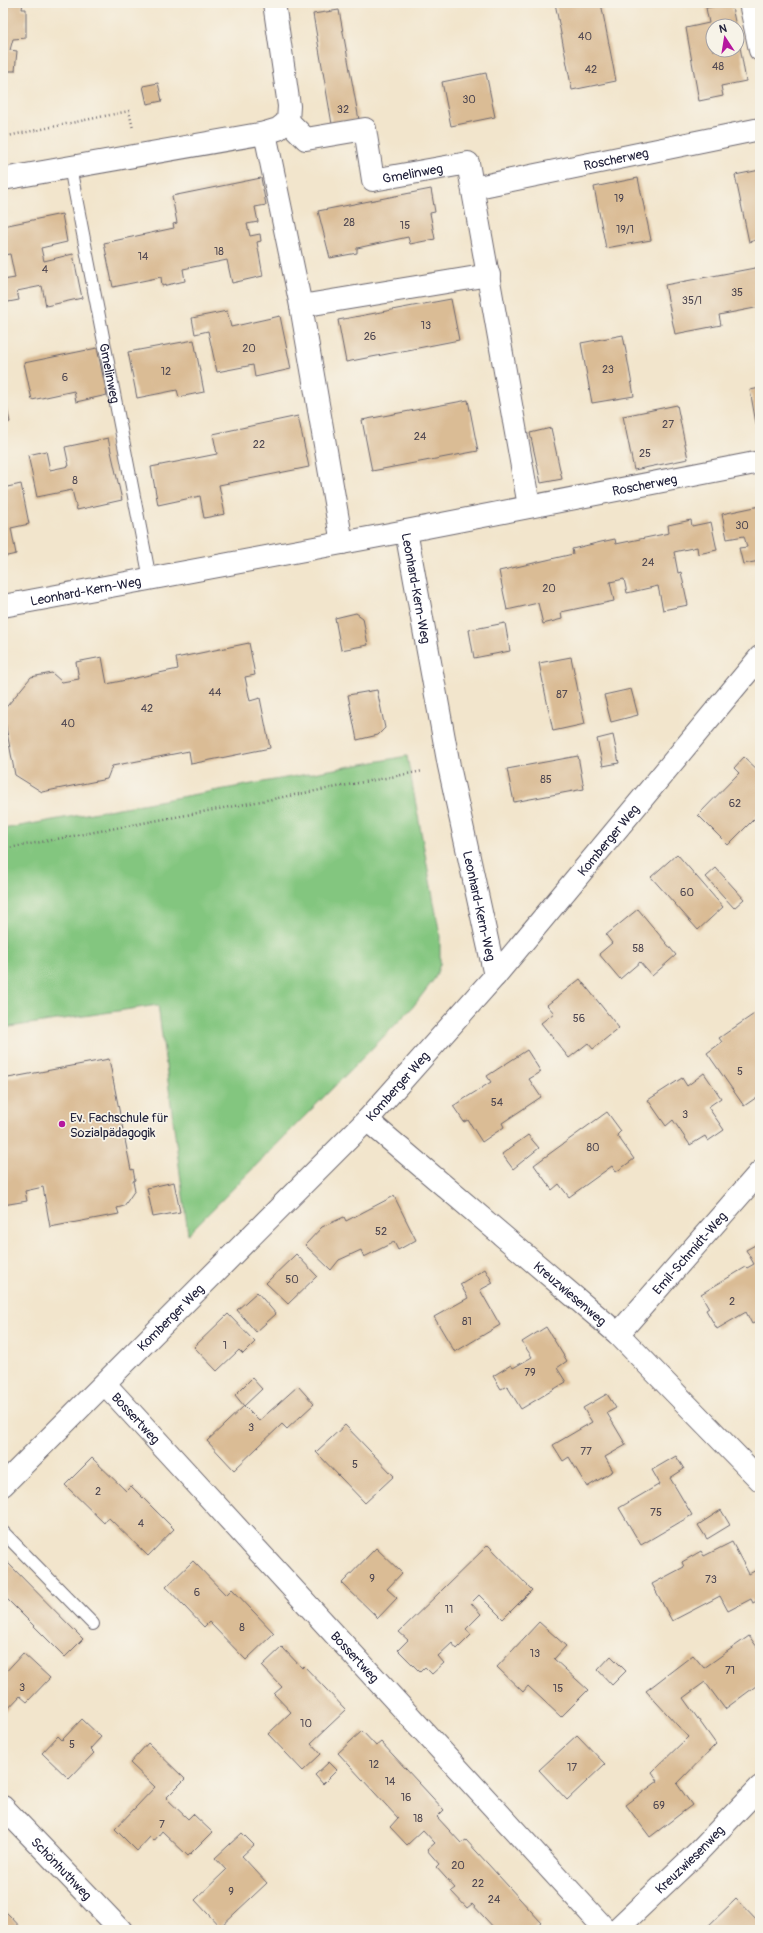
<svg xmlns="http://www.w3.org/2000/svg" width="763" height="1933" font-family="Pangolin,sans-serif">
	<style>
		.green { fill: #83c67f; stroke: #52745d }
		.building { fill: #dabc95 }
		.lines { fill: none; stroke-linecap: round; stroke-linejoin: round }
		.service-casing { stroke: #6b666e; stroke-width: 14 }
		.minor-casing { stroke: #6b666e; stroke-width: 24 }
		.path { stroke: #6b666e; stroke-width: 2.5; stroke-dasharray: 1 3; stroke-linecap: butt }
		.service { stroke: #fff; stroke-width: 12 }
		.minor { stroke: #fff; stroke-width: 22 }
		.poi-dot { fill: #b5179e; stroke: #f7f3e8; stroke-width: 1.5 }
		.labels { text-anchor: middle; stroke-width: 3.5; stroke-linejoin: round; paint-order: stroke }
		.number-label { font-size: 11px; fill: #504852 }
		.street-label { font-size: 13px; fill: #22223b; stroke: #f7f3e8 }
		.poi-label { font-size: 13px; fill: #22223b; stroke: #f7f3e8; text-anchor: start }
	</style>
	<rect width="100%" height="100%" fill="#f7f3e8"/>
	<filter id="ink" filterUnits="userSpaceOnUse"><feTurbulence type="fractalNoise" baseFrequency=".025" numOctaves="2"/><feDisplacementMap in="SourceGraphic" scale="8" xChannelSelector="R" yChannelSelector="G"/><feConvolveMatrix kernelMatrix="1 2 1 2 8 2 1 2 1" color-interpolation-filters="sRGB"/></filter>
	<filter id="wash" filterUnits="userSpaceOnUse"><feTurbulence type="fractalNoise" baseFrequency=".012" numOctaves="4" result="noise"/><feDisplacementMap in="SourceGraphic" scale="16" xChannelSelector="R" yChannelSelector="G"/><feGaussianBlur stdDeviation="0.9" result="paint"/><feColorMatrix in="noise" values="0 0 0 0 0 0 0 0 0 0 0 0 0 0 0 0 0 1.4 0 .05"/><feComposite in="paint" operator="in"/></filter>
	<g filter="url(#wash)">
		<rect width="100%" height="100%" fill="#f2e5cc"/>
		<polygon class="green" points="407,756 440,935 440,964 435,978 412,1008 188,1234 158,1005 3,1028 3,829"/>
		<g id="blocks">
			<g class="building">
				<polygon points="3,3 23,3 22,9 26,9 26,38 13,39 10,50 17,51 15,71 3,71"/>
				<polygon points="555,3 601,3 616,81 572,90"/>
				<polygon points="731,3 736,26 713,26 713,50 737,50 738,35 746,81 721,86 723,96 699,101 686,28 709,23 706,8"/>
				<polygon points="339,10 359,120 332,124 313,14"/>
				<polygon points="486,73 495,117 451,126 442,82"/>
				<polygon points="158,83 162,101 147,104 143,86"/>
				<polygon points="760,170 760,239 749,242 735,175"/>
				<polygon points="261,178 266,205 255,207 258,222 247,224 250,236 260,234 261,241 257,242 263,276 232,283 227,260 183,269 185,281 162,286 161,277 113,287 104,243 174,228 173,224 177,223 172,196"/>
				<polygon points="638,178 651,240 606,248 594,187"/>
				<polygon points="431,189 435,212 430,213 435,239 410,244 408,237 357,248 357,253 330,258 318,211"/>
				<polygon points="62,214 67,242 41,248 44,261 73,254 82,298 46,306 42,286 17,291 19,300 3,303 3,280 15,278 10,254 3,255 3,226"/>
				<polygon points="760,267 760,307 719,315 721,325 675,334 665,285"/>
				<polygon points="451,299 459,340 346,362 338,320"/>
				<polygon points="227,311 231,327 280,316 291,369 255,377 253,365 217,372 208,331 195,334 192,318"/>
				<polygon points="623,335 634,396 592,403 581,343"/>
				<polygon points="194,340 204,392 179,397 177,390 137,398 128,352"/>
				<polygon points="97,348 107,395 76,402 74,391 32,400 24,363"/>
				<polygon points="760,388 760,440 759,440 750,390"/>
				<polygon points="3,392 10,422 3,424"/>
				<polygon points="468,400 478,451 372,471 362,420"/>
				<polygon points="677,405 688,459 634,470 623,416"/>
				<polygon points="298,416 309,467 219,485 225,514 204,518 200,496 158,505 151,467 217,454 213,434"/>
				<polygon points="551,428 562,479 541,483 530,433"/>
				<polygon points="108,438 122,500 77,510 72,490 37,497 28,455 46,451 50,470 69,466 65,447"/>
				<polygon points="21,484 29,524 11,528 16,554 3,557 3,488"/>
				<polygon points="760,506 760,561 743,564 739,548 747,547 744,536 727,539 722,514"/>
				<polygon points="691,520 692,526 711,522 717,550 698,554 697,547 674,552 678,573 681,572 688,605 663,610 658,586 627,593 624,579 610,582 614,601 561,612 562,619 543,624 538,603 507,610 499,571 573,554 572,549 601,542 615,539 616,544 669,533 668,525"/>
				<polygon points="356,613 363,618 368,645 341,650 335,618"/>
				<polygon points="505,623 510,651 474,658 469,630"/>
				<polygon points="249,643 255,675 245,677 250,701 260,698 270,748 191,764 189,751 112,766 107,779 42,792 15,775 3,711 31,677 52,673 62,682 79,679 76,662 102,657 107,684 178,669 176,658"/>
				<polygon points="571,657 585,724 553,731 539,663"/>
				<polygon points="631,689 638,715 611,722 604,695"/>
				<polygon points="377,690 385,728 378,735 357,740 348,695"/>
				<polygon points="613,735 619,763 603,766 597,739"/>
				<polygon points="578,756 584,789 514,802 507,769"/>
				<polygon points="744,757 760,772 760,813 728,845 698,815 739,773 734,768"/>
				<polygon points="677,854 723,907 698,930 651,877"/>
				<polygon points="716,868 744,899 734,908 706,877"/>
				<polygon points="638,909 676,955 652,976 640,962 620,979 599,954 612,943 606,935"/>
				<polygon points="580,979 619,1028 593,1049 588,1043 569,1058 541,1023 554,1013 547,1005"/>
				<polygon points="760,1010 760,1090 758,1091 760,1095 744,1106 707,1053 722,1042 719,1038"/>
				<polygon points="527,1050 541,1072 529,1079 541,1097 502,1123 504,1127 482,1142 468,1120 464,1122 453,1106 491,1082 487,1076"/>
				<polygon points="109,1059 131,1170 133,1169 135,1180 133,1181 135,1190 124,1206 117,1208 119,1214 50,1227 43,1187 25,1191 27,1201 3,1205 3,1079"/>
				<polygon points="704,1073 721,1098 708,1107 724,1130 708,1141 705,1136 690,1145 673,1120 666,1126 648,1100 682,1078 687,1086"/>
				<polygon points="607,1112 621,1131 617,1135 634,1159 616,1172 612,1166 569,1197 559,1184 552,1190 534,1165"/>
				<polygon points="528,1135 539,1148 513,1169 502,1154"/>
				<polygon points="174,1182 180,1212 153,1217 147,1188"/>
				<polygon points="394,1196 416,1240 398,1250 394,1242 364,1257 361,1250 339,1260 331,1270 305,1245 322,1227 344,1217 346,1221"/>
				<polygon points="759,1243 760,1320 752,1324 746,1312 717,1329 706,1310 709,1308 701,1294 746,1267 747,1268 754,1264 746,1250"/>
				<polygon points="296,1254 317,1276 288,1304 266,1283"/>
				<polygon points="485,1269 493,1283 480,1290 500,1325 455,1352 434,1317 468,1298 460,1284"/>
				<polygon points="257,1292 276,1314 256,1332 237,1310"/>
				<polygon points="228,1314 255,1342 243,1354 239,1350 217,1371 194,1347"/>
				<polygon points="546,1327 567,1361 557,1368 566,1382 521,1409 507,1386 501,1389 493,1376 511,1365 513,1368 532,1357 522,1342"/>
				<polygon points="252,1378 262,1389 244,1406 235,1395"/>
				<polygon points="298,1386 314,1404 287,1429 282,1424 234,1470 207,1441 244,1406 259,1421"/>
				<polygon points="607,1394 616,1408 607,1413 626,1445 605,1457 613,1471 587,1487 569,1457 563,1461 553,1445 592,1422 583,1408"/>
				<polygon points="345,1425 394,1476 365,1503 316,1452"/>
				<polygon points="676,1456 684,1469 670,1478 692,1515 641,1545 619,1508 660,1484 652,1470"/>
				<polygon points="92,1458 126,1491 131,1486 174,1529 148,1556 108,1517 104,1523 65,1485"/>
				<polygon points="721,1510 730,1525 707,1539 698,1525"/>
				<polygon points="732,1542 749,1574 760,1568 760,1599 753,1603 751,1599 728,1611 720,1596 672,1621 652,1584 684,1567 682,1562 701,1551 704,1556"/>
				<polygon points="488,1545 532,1590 503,1619 479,1595 471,1603 481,1614 466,1629 471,1635 457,1649 452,1643 438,1656 444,1663 432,1674 425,1667 420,1672 398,1650 408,1640 399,1632"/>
				<polygon points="376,1548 402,1573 387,1589 397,1598 378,1618 342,1583"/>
				<polygon points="3,1558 83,1639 65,1657 3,1595"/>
				<polygon points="193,1561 226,1595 232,1589 274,1633 246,1660 209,1622 204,1627 166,1587"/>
				<polygon points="539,1622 566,1646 554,1659 588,1690 561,1717 528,1686 523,1692 497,1667"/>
				<polygon points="749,1636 760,1651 760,1683 725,1709 705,1682 683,1698 716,1744 677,1784 692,1805 650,1837 626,1805 658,1781 652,1772 688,1737 646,1691 693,1655 704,1668"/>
				<polygon points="282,1647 302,1668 304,1666 346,1710 311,1743 321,1754 303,1771 268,1734 291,1712 274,1694 282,1687 262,1666"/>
				<polygon points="23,1653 50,1678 27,1702 20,1696 4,1713 3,1675"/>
				<polygon points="611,1656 626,1671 612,1685 598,1670"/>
				<polygon points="82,1719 101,1737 90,1749 94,1753 69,1779 42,1753 58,1736 62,1740"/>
				<polygon points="362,1731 376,1746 381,1742 444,1810 437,1817 461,1843 466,1840 541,1922 532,1930 496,1930 472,1904 467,1908 451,1891 455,1888 436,1867 439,1864 427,1850 435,1843 423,1830 407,1845 390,1827 398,1818 338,1753"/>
				<polygon points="577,1735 605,1764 567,1800 539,1770"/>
				<polygon points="148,1743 185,1779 166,1798 188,1819 193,1814 212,1832 188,1856 162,1831 154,1841 150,1837 137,1851 115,1829 155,1787 130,1763"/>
				<polygon points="329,1762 337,1770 323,1784 315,1775"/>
				<polygon points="242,1833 254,1845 242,1856 267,1883 220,1927 195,1900 226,1870 215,1858"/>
				<polygon points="736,1899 760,1924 760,1930 704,1930"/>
				<polygon points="3,1909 11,1917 23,1930 3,1930"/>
			</g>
		</g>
	</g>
	<g filter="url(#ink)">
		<use href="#blocks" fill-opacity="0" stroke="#6b666e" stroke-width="1"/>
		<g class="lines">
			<g class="service-casing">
				<g id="service">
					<path id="s1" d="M70 167 150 579"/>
					<polyline points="3,1532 93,1624"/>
				</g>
			</g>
			<g class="minor-casing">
				<g id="minor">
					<polyline points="750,3 760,50"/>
					<path id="s2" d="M288 121 306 139 365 129 373 180 468 163 529 506"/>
					<polyline points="265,133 301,306 342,543"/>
					<polyline points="3,179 265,133 278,129 288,121 289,106 274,3"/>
					<path id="s3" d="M473 188 760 129"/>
					<polyline points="301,306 489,275"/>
					<path id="s4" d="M406 531 760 462"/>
					<path id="s5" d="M3 606 406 531 449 766 495 976"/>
					<path id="s6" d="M367 1120 618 1334 760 1480"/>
					<path id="s7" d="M618 1334 760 1172"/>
					<path id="s8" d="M105 1384 606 1930"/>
					<path id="s9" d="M3 1485 367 1120 495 976 760 657"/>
					<path id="s10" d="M3 1807 121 1930"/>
					<path id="s11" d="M616 1930 697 1853 760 1787"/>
				</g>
			</g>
			<g class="path">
				<polyline points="3,137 129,111 133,129"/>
				<polyline points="3,849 423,771"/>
			</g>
			<use href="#service" class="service"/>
			<use href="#minor" class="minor"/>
		</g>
	</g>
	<circle class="poi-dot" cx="62" cy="1124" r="4"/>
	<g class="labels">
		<g class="number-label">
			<text x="585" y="40">40</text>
			<text x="718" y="70">48</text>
			<text x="591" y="73">42</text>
			<text x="469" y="103">30</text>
			<text x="343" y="113">32</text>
			<text x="619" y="202">19</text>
			<text x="349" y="226">28</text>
			<text x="405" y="229">15</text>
			<text x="625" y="233">19/1</text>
			<text x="219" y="255">18</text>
			<text x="143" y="260">14</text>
			<text x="45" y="273">4</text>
			<text x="737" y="296">35</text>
			<text x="692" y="304">35/1</text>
			<text x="426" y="329">13</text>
			<text x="370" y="340">26</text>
			<text x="249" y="352">20</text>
			<text x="608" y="373">23</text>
			<text x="166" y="375">12</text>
			<text x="65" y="381">6</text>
			<text x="668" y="428">27</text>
			<text x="420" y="440">24</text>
			<text x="259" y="448">22</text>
			<text x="645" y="457">25</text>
			<text x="75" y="484">8</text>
			<text x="742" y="529">30</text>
			<text x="648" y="566">24</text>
			<text x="549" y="592">20</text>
			<text x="215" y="696">44</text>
			<text x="562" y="698">87</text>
			<text x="147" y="712">42</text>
			<text x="68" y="727">40</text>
			<text x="546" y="783">85</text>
			<text x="735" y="807">62</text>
			<text x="687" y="896">60</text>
			<text x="638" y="952">58</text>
			<text x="579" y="1022">56</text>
			<text x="740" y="1075">5</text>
			<text x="497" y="1106">54</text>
			<text x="685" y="1118">3</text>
			<text x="593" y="1151">80</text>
			<text x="381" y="1235">52</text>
			<text x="292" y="1283">50</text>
			<text x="732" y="1305">2</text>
			<text x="467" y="1325">81</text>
			<text x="225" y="1349">1</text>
			<text x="530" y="1376">79</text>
			<text x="251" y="1431">3</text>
			<text x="586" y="1455">77</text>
			<text x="355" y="1468">5</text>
			<text x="98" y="1495">2</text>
			<text x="656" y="1516">75</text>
			<text x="141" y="1527">4</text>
			<text x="372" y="1582">9</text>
			<text x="711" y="1583">73</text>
			<text x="197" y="1596">6</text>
			<text x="449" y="1613">11</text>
			<text x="242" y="1631">8</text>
			<text x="535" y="1657">13</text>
			<text x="730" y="1674">71</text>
			<text x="22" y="1691">3</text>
			<text x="558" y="1692">15</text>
			<text x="306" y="1727">10</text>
			<text x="72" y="1748">5</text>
			<text x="374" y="1768">12</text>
			<text x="572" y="1771">17</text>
			<text x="390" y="1785">14</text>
			<text x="406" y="1801">16</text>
			<text x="659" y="1809">69</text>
			<text x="418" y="1822">18</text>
			<text x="162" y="1828">7</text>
			<text x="458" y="1869">20</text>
			<text x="478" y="1887">22</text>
			<text x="231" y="1895">9</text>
			<text x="494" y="1903">24</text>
		</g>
		<g class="street-label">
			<text dy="5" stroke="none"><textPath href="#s3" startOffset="146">Roscherweg</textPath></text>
			<text dy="5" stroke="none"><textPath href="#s2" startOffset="177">Gmelinweg</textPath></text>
			<text dy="5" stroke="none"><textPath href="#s1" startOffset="210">Gmelinweg</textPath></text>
			<text dy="5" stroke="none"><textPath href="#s4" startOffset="243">Roscherweg</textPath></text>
			<text dy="5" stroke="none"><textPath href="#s5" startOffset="84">Leonhard-Kern-Weg</textPath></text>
			<text dy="5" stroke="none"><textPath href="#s5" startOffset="468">Leonhard-Kern-Weg</textPath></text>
			<text dy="5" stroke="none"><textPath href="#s9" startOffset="885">Komberger Weg</textPath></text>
			<text dy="5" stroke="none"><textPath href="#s5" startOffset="792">Leonhard-Kern-Weg</textPath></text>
			<text dy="5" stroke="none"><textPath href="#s9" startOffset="561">Komberger Weg</textPath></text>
			<text dy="5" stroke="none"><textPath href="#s7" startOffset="108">Emil-Schmidt-Weg</textPath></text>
			<text dy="5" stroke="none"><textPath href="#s6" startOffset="267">Kreuzwiesenweg</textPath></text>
			<text dy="5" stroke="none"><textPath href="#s9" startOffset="237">Komberger Weg</textPath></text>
			<text dy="5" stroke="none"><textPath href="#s8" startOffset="46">Bossertweg</textPath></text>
			<text dy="5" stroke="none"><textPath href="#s8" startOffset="370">Bossertweg</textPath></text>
			<text dy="5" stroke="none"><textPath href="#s11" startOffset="102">Kreuzwiesenweg</textPath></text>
			<text dy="5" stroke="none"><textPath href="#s10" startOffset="85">Schönhuthweg</textPath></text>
		</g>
		<g class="poi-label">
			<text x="70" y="1122">Ev. Fachschule für<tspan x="70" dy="15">Sozialpädagogik</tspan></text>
		</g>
	</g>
	<rect width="763" height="1933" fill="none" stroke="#f7f3e8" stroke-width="16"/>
	<g transform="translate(725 38) rotate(348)"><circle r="19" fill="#f7f3e8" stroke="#a29fa3"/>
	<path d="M0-3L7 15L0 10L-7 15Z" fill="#b5179e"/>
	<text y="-6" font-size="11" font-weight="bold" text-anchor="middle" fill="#22223b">N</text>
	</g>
</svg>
